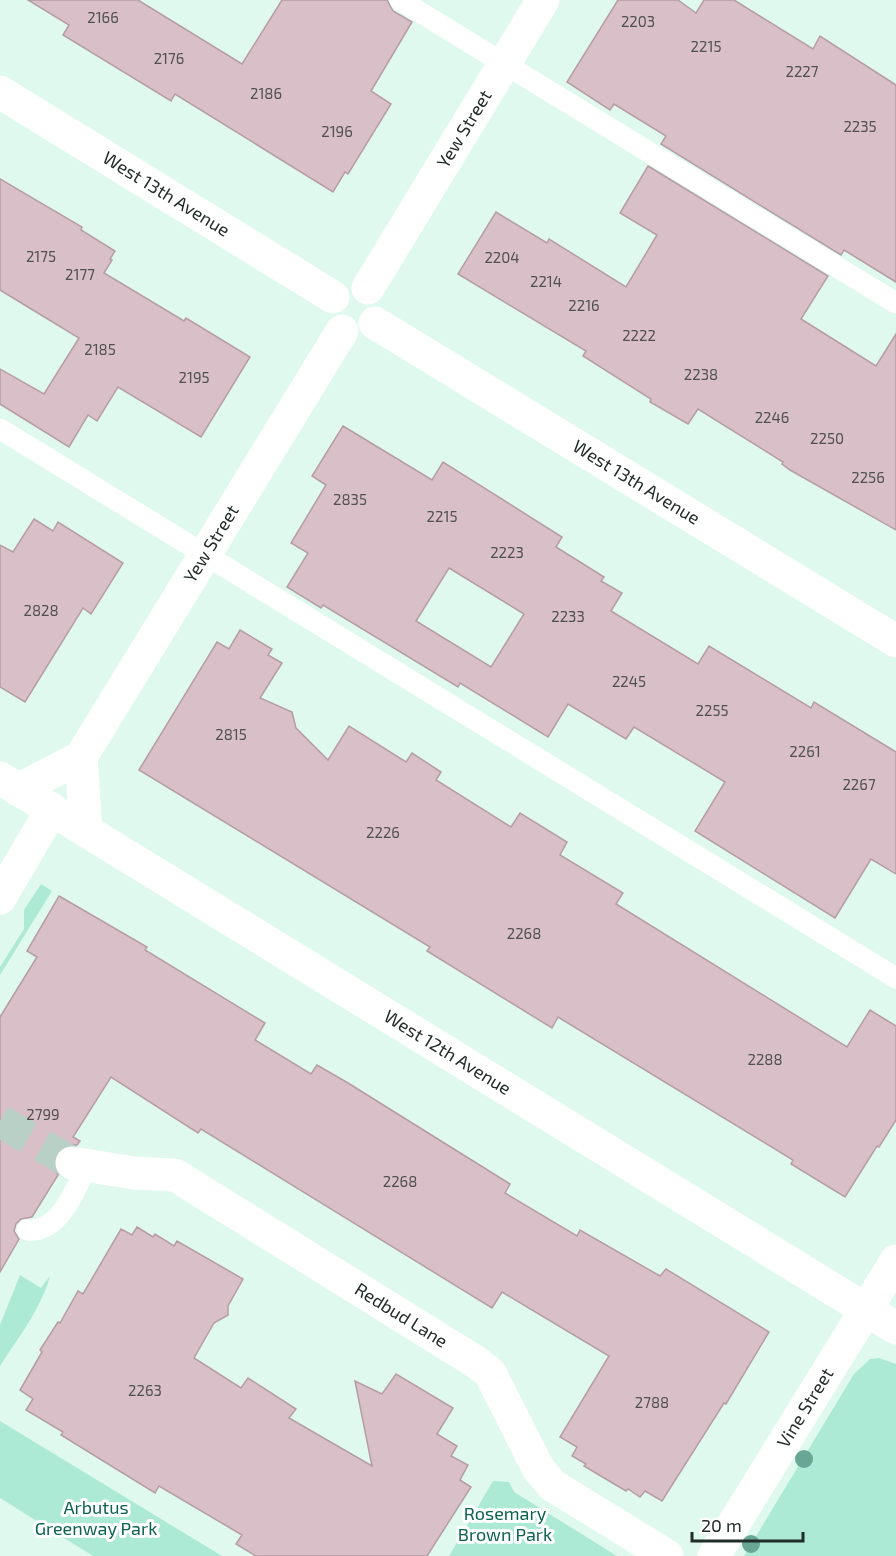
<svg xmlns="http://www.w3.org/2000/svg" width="896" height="1556" font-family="'Exo 2',sans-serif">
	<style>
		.green { fill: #adead5 }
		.building { fill: #d9bfc7; stroke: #b69da5; stroke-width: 1.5; fill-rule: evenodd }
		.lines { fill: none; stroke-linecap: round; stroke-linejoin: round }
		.minor-tunnel { stroke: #b9d0c7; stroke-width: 33; stroke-dasharray: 33 16; stroke-linecap: butt }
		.service { stroke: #fff; stroke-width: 21 }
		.minor { stroke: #fff; stroke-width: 33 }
		.tertiary { stroke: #fff; stroke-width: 33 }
		.tree { fill: #6aa696 }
		.labels { text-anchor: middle; stroke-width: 6; stroke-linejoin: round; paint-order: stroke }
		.number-label { font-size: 15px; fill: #505150 }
		.street-label { font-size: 18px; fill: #222c28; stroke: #fff }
		.park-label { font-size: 18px; fill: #0b624e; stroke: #fff }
	</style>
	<rect width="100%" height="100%" fill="#dff9ef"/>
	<g class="green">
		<polygon points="41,884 52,891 0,975 0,967 24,929 24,910"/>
		<path d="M20 1275 41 1288 50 1276C41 1309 18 1338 0 1366V1325Z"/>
		<polygon points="879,1358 896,1364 896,1556 744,1556 854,1374 870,1359"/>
		<polygon points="0,1421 222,1556 93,1556 0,1498"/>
		<polygon points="493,1481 509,1482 514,1492 617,1556 449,1556"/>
	</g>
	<g class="building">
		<polygon points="28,0 138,0 242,64 282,0 387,0 393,11 412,22 371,91 391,104 348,174 345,172 333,192 175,94 171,101 63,35 69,25"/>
		<polygon points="618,0 678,0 696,13 704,0 734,0 813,49 820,36 896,85 896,282 844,250 841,255 661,144 666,136 614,104 610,110 567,82"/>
		<polygon points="648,166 828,276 801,319 876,366 896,334 896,530 790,470 782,464 783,462 698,409 688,424 650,402 651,399 583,356 586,351 458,274 496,212 547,243 549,239 626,287 657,235 620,213"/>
		<polygon points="0,179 82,227 81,230 115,251 110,259 112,260 104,273 184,321 186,318 250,357 201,437 118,387 97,421 88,415 69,447 0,404 0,369 44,394 79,338 0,290"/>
		<path d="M343 426 432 480 443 462 562 537 556 547 604 577 601 581 622 593 611 611 698 664 709 646 811 708 814 702 896 752V874L871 859 835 918 695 831 725 782 634 727 626 739 568 704 548 737 460 683 458 687 323 605 321 608 287 587 308 553 291 543 326 485 312 476ZM449 568 524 614 491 667 416 621Z"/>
		<polygon points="34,519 53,531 58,522 123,563 91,614 83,608 25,702 0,687 0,545 13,552"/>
		<polygon points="240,630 272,649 268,655 282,663 260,698 292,712 296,728 328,760 349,726 406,762 412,753 441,772 436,780 511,827 520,813 567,842 560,855 623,893 616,904 847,1047 870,1010 896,1026 896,1120 879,1147 877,1146 845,1197 791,1164 793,1160 558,1017 552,1028 427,951 430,947 139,770 217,642 229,649"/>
		<polygon points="59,896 147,947 145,950 265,1023 255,1040 311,1074 317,1065 348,1083 510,1184 505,1193 577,1236 580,1230 660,1276 666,1269 769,1332 726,1404 724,1403 662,1501 645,1491 640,1497 628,1489 626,1491 584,1466 586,1464 572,1456 577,1447 560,1437 609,1356 502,1292 492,1308 201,1129 198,1133 111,1077 73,1137 80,1141 77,1145 66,1145 57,1152 53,1161 54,1169 58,1175 32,1217 21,1219 16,1224 14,1231 19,1239 0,1272 0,1017 37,957 27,951"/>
		<polygon points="137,1227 153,1237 155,1234 174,1246 177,1241 243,1279 228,1306 228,1315 214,1323 194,1358 241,1388 248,1378 296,1409 289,1418 372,1466 355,1381 382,1394 396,1374 453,1408 437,1434 457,1446 451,1456 468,1465 460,1480 471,1487 427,1556 256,1556 236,1544 242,1535 159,1486 155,1493 61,1435 63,1432 26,1410 33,1399 20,1390 42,1352 40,1350 58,1322 60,1323 78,1291 83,1294 121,1229 132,1235"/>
	</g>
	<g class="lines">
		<polyline class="minor-tunnel" points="0,1121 72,1163"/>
		<g class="service">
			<polyline points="400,0 896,303"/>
			<polyline points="0,429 896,978"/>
			<path d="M27 1230C59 1234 76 1189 87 1165"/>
		</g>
		<g class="minor">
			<path id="s1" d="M0 92 333 297"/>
			<path id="s2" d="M368 288 543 0"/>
			<path id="s3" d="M375 323 896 641"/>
			<polyline points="81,757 86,831"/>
			<path id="s4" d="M18 790 81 757 342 331"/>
			<polyline points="0,898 52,809"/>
			<path id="s5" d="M72 1163 134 1173 175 1175 476 1362 490 1373 538 1468 552 1485 667 1556"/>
			<path id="s6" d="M714 1556 896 1261"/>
		</g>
		<path class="tertiary" id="s7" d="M0 778 896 1328"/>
	</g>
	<g class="tree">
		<circle cx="804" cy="1459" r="9"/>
		<circle cx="751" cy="1544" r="9"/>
	</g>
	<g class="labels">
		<g class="number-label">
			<text x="103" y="23">2166</text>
			<text x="638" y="27">2203</text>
			<text x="706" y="52">2215</text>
			<text x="169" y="64">2176</text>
			<text x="802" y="77">2227</text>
			<text x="266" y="99">2186</text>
			<text x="860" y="132">2235</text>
			<text x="337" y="137">2196</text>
			<text x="41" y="262">2175</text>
			<text x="502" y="263">2204</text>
			<text x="80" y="280">2177</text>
			<text x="546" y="287">2214</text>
			<text x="584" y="311">2216</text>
			<text x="639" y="341">2222</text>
			<text x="100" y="355">2185</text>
			<text x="701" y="380">2238</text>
			<text x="194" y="383">2195</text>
			<text x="772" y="423">2246</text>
			<text x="827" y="444">2250</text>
			<text x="868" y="483">2256</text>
			<text x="350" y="505">2835</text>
			<text x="442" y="522">2215</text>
			<text x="507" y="558">2223</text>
			<text x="41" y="616">2828</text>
			<text x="568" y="622">2233</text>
			<text x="629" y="687">2245</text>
			<text x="712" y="716">2255</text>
			<text x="231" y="740">2815</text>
			<text x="805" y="757">2261</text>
			<text x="859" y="790">2267</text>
			<text x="383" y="838">2226</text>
			<text x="524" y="939">2268</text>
			<text x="765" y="1065">2288</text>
			<text x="43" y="1120">2799</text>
			<text x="400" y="1187">2268</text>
			<text x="145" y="1396">2263</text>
			<text x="652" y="1408">2788</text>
		</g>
		<g class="street-label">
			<text dy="6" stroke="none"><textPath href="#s2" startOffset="186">Yew Street</textPath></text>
			<text dy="6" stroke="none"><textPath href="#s1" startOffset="195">West 13th Avenue</textPath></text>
			<text dy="6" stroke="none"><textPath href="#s3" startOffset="306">West 13th Avenue</textPath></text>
			<text dy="6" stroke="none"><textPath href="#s4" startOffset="321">Yew Street</textPath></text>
			<text dy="6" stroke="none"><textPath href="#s7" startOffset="525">West 12th Avenue</textPath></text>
			<text dy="6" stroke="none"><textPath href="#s5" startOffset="370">Redbud Lane</textPath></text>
			<text dy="6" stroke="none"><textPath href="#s6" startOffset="174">Vine Street</textPath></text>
		</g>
		<g class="park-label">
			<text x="96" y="1514">Arbutus<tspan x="96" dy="21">Greenway Park</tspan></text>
			<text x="505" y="1520">Rosemary<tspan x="505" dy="21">Brown Park</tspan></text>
		</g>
	</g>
	<path d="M692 1532v9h111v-9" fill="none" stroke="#222c28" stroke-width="3"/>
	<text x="701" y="1532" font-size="18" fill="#222c28" stroke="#ffffff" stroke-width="4.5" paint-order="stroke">20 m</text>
</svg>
